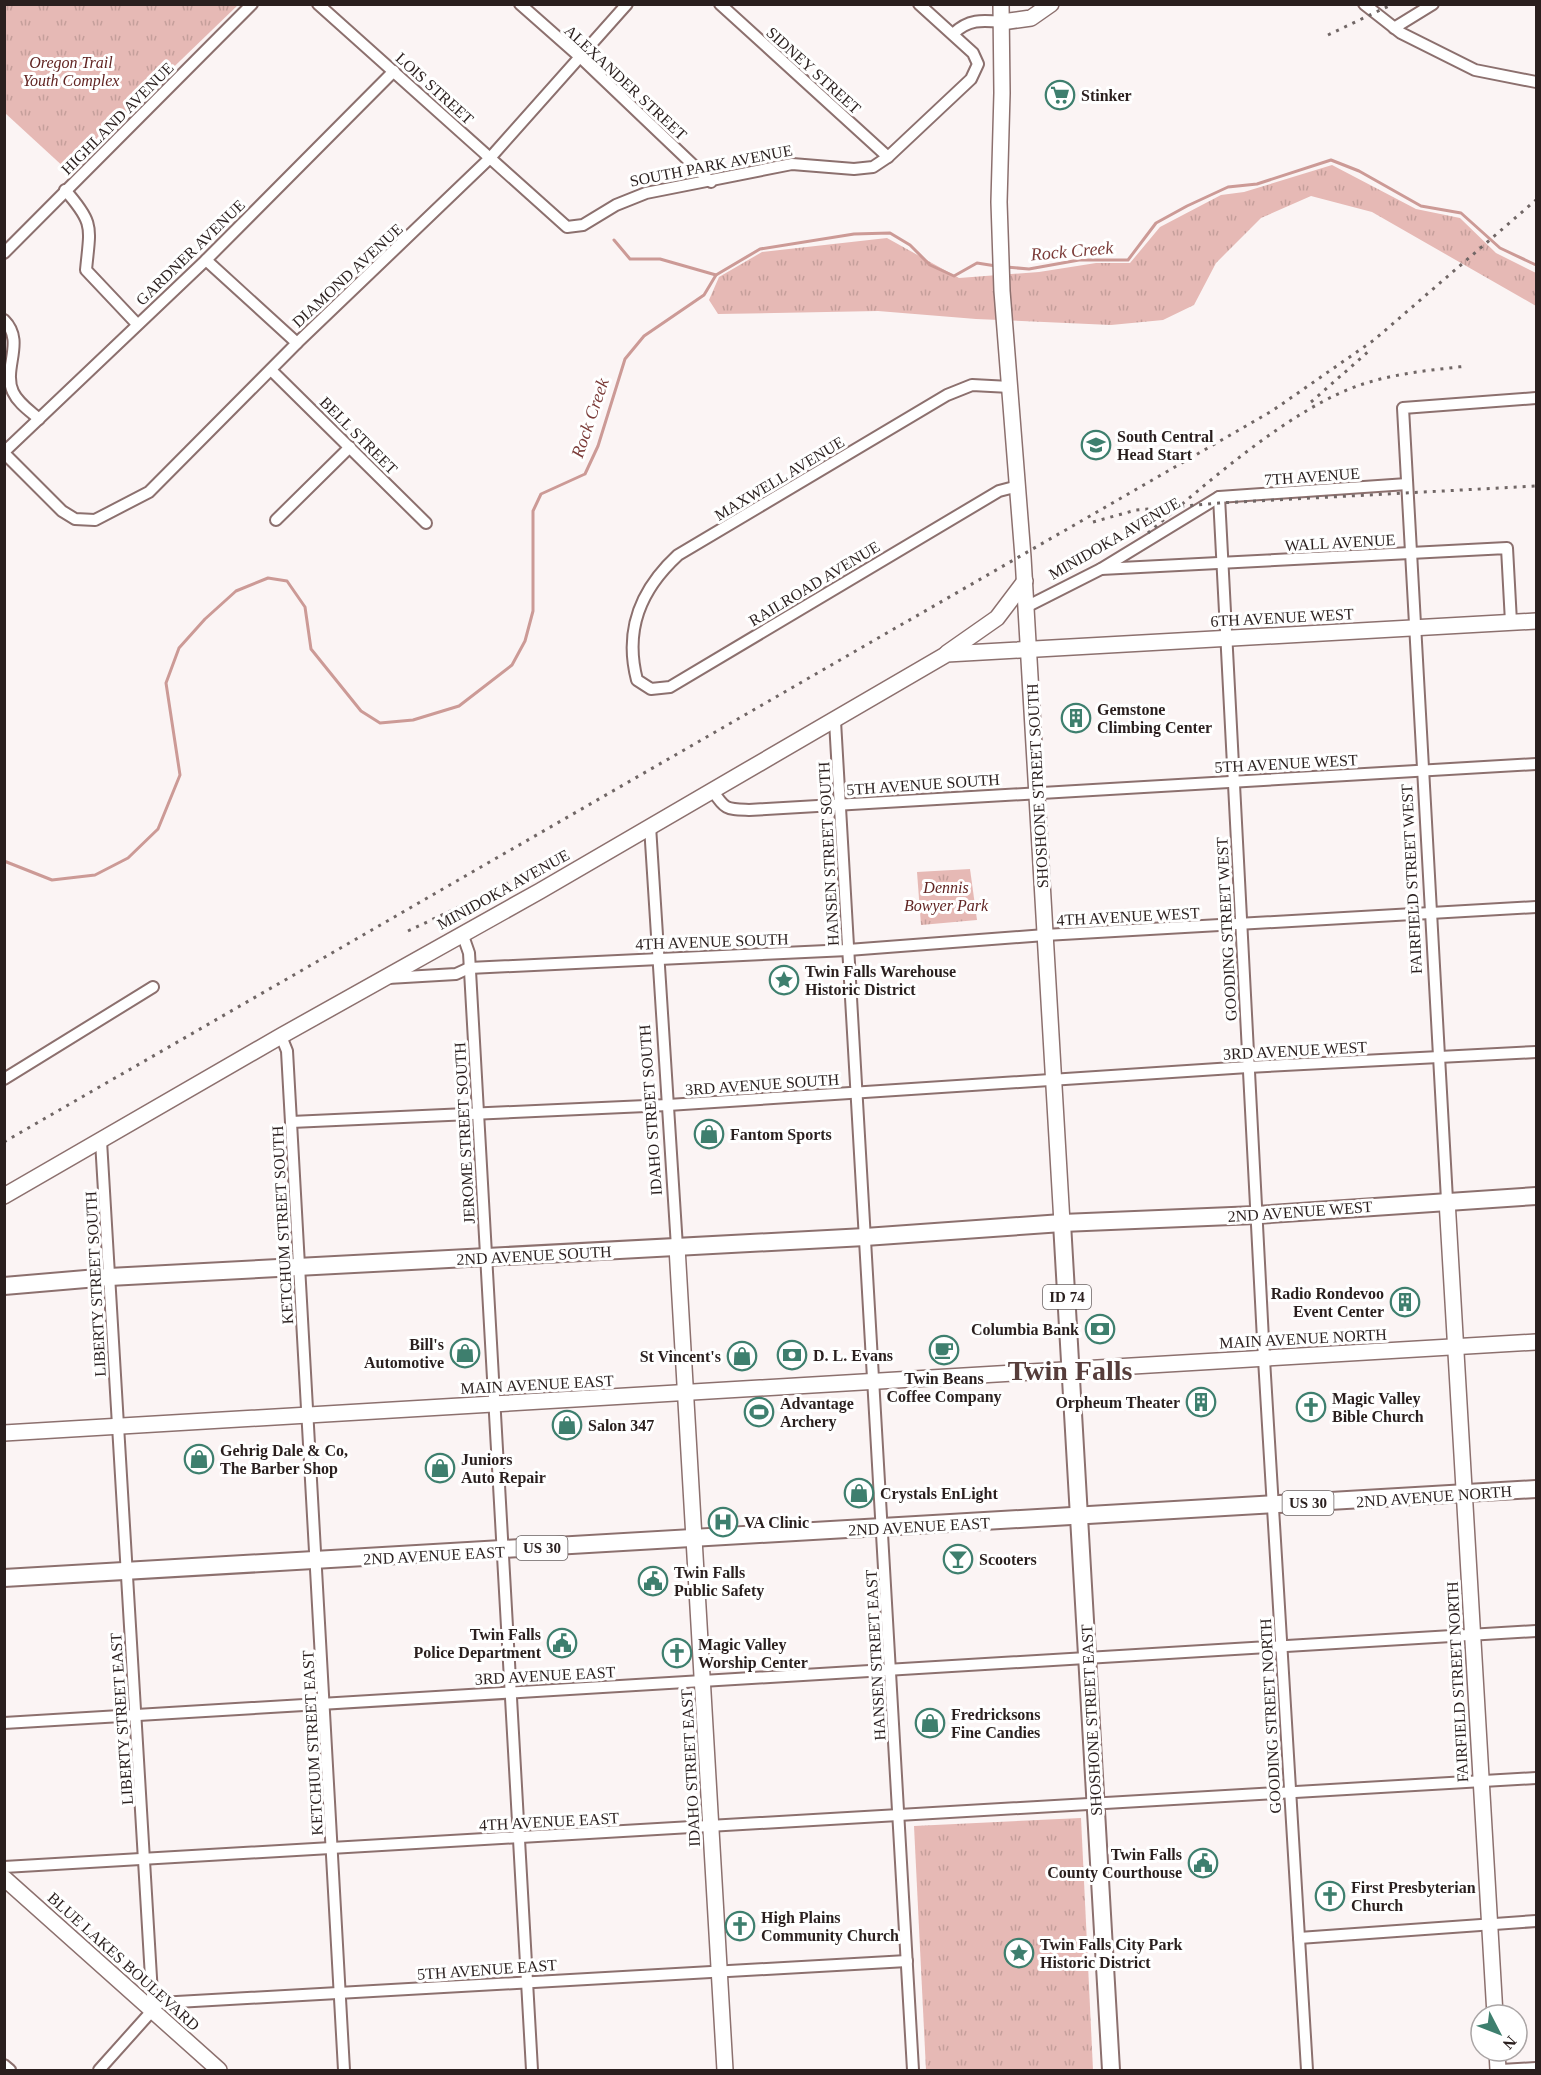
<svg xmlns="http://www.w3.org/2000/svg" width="1541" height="2075" font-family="Georgia,serif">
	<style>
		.park { fill: url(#park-tufts) }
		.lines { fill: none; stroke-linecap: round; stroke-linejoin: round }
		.stream { stroke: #cc9a96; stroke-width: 3 }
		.street-casing { stroke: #8c706e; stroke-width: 14 }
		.secondary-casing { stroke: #8c706e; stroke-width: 18 }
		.primary-casing { stroke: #8c706e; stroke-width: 20 }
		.street { stroke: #fff; stroke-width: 10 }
		.secondary { stroke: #fff; stroke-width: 15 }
		.primary { stroke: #fff; stroke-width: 16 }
		.rail { stroke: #706665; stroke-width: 3; stroke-dasharray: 3 6; stroke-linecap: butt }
		.labels { text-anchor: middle; stroke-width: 6; stroke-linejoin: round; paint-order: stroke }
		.shield { fill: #fff; stroke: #6a6262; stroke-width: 1.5 }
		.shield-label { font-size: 15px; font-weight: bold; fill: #2a1f1e }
		.park-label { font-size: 16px; font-style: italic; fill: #612422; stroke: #fff }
		.street-label { font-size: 16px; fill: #2a1f1e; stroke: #fff }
		.poi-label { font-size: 16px; font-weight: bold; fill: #2a1f1e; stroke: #fff; text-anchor: start }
		.water-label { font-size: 18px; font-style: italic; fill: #7b3b38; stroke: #fff }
		.town-label { font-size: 28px; font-weight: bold; fill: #563d3b; stroke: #fff }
	</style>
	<defs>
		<pattern id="park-tufts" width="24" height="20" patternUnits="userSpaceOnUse" patternTransform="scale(1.5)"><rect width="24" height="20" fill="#e6b9b5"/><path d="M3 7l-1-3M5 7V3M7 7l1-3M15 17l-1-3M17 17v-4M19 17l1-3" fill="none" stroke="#c59f9b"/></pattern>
	</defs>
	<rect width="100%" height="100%" fill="#fbf4f4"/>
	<g class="park">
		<polygon points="4,5 5,4 238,5 67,170 5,113"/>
		<polygon points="1332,165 1416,209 1460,218 1496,253 1536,273 1536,306 1372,212 1311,196 1261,218 1216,263 1194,305 1163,320 1111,325 976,319 878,311 718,314 709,300 719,277 762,252 887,238 959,278 1039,272 1096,263 1130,263 1160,227 1221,195 1244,192"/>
		<polygon points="970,869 977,920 921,925 917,872"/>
		<polygon points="1081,1818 1093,2070 926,2070 914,1826"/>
	</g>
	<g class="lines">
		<g class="stream">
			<polyline points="614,240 630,259 660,259 716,275"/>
			<polyline points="1006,267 1029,269 1079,260 1128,260 1156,223 1187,206 1228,187 1257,184 1331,160 1359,171 1421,206 1461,213 1500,248 1536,265"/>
			<polyline points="4,861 52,880 95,875 128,858 158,829 180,775 166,683 179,648 205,619 236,591 268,578 287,581 305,607 311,649 361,711 380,723 413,720 459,706 512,665 525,641 533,611 533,511 541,494 585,474 598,446 625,359 644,336 704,295 716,275 760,249 854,234 890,233 910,245 930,265 954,276 977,263 996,266"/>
		</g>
		<g class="street-casing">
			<g id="street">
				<polyline points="318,4 567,227 583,225 616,205 646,193 792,164 854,169 873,167 888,157 971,79 978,64 973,53 919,4"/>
				<polyline points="520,4 580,57 711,182"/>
				<polyline points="720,4 888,157"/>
				<polyline points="1364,4 1401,33 1475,70 1536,82"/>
				<polyline points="1394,28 1433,4"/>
				<path d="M953 34C968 19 982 20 1002 22"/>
				<path d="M65 190C95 224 90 227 86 270L137 324"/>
				<polyline points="4,253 252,4"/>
				<polyline points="206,260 297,343"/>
				<path d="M4 320C26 342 2 368 13 392 18 403 30 411 39 419"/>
				<polyline points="271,370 426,523"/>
				<path d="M1010 387 972 385 947 395 678 555C640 590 624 630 637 680L651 689 670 687 999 491 1018 486"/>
				<polyline points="4,452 206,260 394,71"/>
				<polyline points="4,453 62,511 75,519 95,520 149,492 297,343 490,158 627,4"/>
				<polyline points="1219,497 1264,1359 1307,2070"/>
				<polyline points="276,520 350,447"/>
				<polyline points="1101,569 1507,548 1511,622"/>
				<polyline points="1026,607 1101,569 1219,497 1407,484"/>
				<polyline points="835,721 913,2070"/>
				<path d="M713 791C725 810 727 809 749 810L1536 764"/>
				<polyline points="650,826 677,1247"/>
				<polyline points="462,933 469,953 532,2070"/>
				<polyline points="388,978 456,974 469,968 848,950 1045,935 1536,907"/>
				<path d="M281 1036 287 1051C306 1391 326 1731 344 2070"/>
				<polyline points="4,1079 153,987"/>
				<polyline points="291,1122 668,1105 1248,1067 1536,1052"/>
				<polyline points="101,1141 153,2011"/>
				<polyline points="1447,1200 1403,408 1536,398"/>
				<polyline points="4,1723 1536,1631"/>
				<polyline points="4,1867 1536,1778"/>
				<polyline points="1299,1938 1536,1921"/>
				<polyline points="4,2065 10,2070"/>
				<polyline points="99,2070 159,2003 907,1961"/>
				<polyline points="1501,2070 1536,2068"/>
			</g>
		</g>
		<g class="secondary-casing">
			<g id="secondary">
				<polyline points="1001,4 1002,93 999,202 1002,291 1023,557 1062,1223"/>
				<polyline points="1002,22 1031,18 1051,4"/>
				<polyline points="947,653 997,618 1025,581"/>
				<polyline points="4,1196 281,1036 540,891 947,654 1536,621"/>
				<polyline points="1447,1200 1495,2015"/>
				<polyline points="677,1247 725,2070"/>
				<polyline points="4,1433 1536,1342"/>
				<polyline points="4,1878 219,2070"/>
				<polyline points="1497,2051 1498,2070"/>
			</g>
		</g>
		<g class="primary-casing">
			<g id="primary">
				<polyline points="1062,1223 1111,2070"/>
				<polyline points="4,1286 109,1277 865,1237 1062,1223 1256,1215 1536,1196"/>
				<polyline points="4,1578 1536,1489"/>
			</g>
		</g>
		<use href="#street" class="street"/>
		<use href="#secondary" class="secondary"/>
		<use href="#primary" class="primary"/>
		<g class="rail">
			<polyline points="1328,35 1393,4"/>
			<polyline points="1311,402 1369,351"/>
			<polyline points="1093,522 1136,510 1219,503 1536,486"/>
			<path d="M1148 533C1206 484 1292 407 1363 384 1397 373 1432 370 1467 366"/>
			<polyline points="408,931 499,888 563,851"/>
			<polyline points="4,1142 1272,411 1374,340 1536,200"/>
		</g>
	</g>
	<defs>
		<g id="supermarket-ring" transform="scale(1.5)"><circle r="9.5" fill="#fff" stroke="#3e7f6e" stroke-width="1.5"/><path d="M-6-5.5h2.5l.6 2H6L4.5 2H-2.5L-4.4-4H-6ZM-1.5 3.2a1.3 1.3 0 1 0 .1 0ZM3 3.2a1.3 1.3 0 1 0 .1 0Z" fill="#3e7f6e"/></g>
		<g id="school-ring" transform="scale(1.5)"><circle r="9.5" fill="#fff" stroke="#3e7f6e" stroke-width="1.5"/><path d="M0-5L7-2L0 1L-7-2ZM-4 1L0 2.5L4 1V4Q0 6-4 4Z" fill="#3e7f6e"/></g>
		<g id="building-ring" transform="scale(1.5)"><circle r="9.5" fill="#fff" stroke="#3e7f6e" stroke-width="1.5"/><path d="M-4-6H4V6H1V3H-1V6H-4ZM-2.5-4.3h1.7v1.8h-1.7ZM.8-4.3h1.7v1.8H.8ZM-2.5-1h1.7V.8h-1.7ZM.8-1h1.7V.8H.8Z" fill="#3e7f6e"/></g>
		<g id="sight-ring" transform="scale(1.5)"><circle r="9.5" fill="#fff" stroke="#3e7f6e" stroke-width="1.5"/><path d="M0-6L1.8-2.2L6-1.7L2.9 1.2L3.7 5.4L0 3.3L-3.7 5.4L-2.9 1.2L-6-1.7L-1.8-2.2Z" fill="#3e7f6e"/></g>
		<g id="shop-ring" transform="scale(1.5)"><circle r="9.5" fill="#fff" stroke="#3e7f6e" stroke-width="1.5"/><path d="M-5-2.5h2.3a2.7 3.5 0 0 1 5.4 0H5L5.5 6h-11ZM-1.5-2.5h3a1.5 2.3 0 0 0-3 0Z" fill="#3e7f6e"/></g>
		<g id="bank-ring" transform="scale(1.5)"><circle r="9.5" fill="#fff" stroke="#3e7f6e" stroke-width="1.5"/><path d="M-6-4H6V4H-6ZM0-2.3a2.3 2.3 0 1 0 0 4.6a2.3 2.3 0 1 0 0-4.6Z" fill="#3e7f6e"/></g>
		<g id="cafe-ring" transform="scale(1.5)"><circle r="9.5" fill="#fff" stroke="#3e7f6e" stroke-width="1.5"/><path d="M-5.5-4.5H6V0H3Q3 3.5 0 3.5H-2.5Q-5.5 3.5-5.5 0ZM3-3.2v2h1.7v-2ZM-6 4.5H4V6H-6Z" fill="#3e7f6e"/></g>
		<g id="church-ring" transform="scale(1.5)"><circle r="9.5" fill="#fff" stroke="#3e7f6e" stroke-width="1.5"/><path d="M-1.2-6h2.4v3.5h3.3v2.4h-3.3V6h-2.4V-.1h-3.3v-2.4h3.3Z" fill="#3e7f6e"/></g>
		<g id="stadium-ring" transform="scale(1.5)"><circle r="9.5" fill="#fff" stroke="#3e7f6e" stroke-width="1.5"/><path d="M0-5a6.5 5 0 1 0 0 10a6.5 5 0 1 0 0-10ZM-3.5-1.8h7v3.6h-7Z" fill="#3e7f6e"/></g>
		<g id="hospital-ring" transform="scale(1.5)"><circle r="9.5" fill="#fff" stroke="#3e7f6e" stroke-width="1.5"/><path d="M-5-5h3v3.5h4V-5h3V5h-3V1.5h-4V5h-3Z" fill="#3e7f6e"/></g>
		<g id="bar-ring" transform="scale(1.5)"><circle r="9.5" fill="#fff" stroke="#3e7f6e" stroke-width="1.5"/><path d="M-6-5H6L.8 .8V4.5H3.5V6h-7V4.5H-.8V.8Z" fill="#3e7f6e"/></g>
		<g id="civic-ring" transform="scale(1.5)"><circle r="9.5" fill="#fff" stroke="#3e7f6e" stroke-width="1.5"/><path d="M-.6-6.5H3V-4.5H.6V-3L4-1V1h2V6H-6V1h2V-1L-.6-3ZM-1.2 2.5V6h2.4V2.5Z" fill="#3e7f6e"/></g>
	</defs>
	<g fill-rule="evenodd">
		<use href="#supermarket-ring" x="1060" y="95"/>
		<use href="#school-ring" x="1096" y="445"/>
		<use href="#building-ring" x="1076" y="718"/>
		<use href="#sight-ring" x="784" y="980"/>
		<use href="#shop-ring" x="709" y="1134"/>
		<use href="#building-ring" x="1405" y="1302"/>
		<use href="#bank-ring" x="1100" y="1329"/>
		<use href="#cafe-ring" x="944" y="1350"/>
		<use href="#shop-ring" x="465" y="1353"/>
		<use href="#bank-ring" x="792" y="1355"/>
		<use href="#shop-ring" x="742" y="1356"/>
		<use href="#building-ring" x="1201" y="1402"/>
		<use href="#church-ring" x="1311" y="1407"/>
		<use href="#stadium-ring" x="759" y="1412"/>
		<use href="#shop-ring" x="567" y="1425"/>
		<use href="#shop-ring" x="199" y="1459"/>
		<use href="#shop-ring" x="440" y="1468"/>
		<use href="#shop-ring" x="859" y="1493"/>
		<use href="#hospital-ring" x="723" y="1522"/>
		<use href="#bar-ring" x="958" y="1559"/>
		<use href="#civic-ring" x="653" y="1581"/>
		<use href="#civic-ring" x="562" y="1643"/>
		<use href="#church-ring" x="677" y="1653"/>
		<use href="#shop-ring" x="930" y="1723"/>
		<use href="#civic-ring" x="1203" y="1863"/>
		<use href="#church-ring" x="1330" y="1896"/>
		<use href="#church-ring" x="740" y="1926"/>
		<use href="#sight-ring" x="1019" y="1953"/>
	</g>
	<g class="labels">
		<g class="shield">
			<rect x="1043" y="1285" width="48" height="24" rx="4.5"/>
			<rect x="1282.5" y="1491" width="51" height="24" rx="4.5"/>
			<rect x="516.5" y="1536" width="51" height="24" rx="4.5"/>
		</g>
		<g class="shield-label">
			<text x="1067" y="1302">ID 74</text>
			<text x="1308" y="1508">US 30</text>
			<text x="542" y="1553">US 30</text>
		</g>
		<g class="park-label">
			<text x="71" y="68">Oregon Trail<tspan x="71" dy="18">Youth Complex</tspan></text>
			<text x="946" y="893">Dennis<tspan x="946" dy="18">Bowyer Park</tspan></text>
		</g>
		<g class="street-label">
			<text transform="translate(814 70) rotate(42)" y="6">SIDNEY STREET</text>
			<text transform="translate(626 82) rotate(43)" y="6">ALEXANDER STREET</text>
			<text transform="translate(435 88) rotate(42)" y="6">LOIS STREET</text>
			<text transform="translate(117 118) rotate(-45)" y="6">HIGHLAND AVENUE</text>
			<text transform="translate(711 165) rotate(-11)" y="6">SOUTH PARK AVENUE</text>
			<text transform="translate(190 252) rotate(-44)" y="6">GARDNER AVENUE</text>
			<text transform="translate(347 275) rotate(-43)" y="6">DIAMOND AVENUE</text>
			<text transform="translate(359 435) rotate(45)" y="6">BELL STREET</text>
			<text transform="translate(1312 476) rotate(-4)" y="6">7TH AVENUE</text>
			<text transform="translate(779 478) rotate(-31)" y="6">MAXWELL AVENUE</text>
			<text transform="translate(1114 538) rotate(-30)" y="6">MINIDOKA AVENUE</text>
			<text transform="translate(1340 542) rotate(-3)" y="6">WALL AVENUE</text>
			<text transform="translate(814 583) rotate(-31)" y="6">RAILROAD AVENUE</text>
			<text transform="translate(1282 617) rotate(-3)" y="6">6TH AVENUE WEST</text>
			<text transform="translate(1286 763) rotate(-3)" y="6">5TH AVENUE WEST</text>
			<text transform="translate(923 784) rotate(-4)" y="6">5TH AVENUE SOUTH</text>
			<text transform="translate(1037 786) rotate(-93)" y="6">SHOSHONE STREET SOUTH</text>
			<text transform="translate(828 854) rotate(-93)" y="6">HANSEN STREET SOUTH</text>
			<text transform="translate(1411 879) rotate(-93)" y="6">FAIRFIELD STREET WEST</text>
			<text transform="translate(503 889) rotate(-29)" y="6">MINIDOKA AVENUE</text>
			<text transform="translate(1128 916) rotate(-3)" y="6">4TH AVENUE WEST</text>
			<text transform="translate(1226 929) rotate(-93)" y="6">GOODING STREET WEST</text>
			<text transform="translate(712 941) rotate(-2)" y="6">4TH AVENUE SOUTH</text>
			<text transform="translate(1295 1050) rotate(-3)" y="6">3RD AVENUE WEST</text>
			<text transform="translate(762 1084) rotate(-4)" y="6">3RD AVENUE SOUTH</text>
			<text transform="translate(650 1110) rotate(-94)" y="6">IDAHO STREET SOUTH</text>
			<text transform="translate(464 1133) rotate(-93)" y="6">JEROME STREET SOUTH</text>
			<text transform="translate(1300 1211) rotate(-4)" y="6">2ND AVENUE WEST</text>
			<text transform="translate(282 1225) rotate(-93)" y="6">KETCHUM STREET SOUTH</text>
			<text transform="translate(534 1255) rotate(-3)" y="6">2ND AVENUE SOUTH</text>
			<text transform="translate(95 1284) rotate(-93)" y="6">LIBERTY STREET SOUTH</text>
			<text transform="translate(1303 1338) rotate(-3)" y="6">MAIN AVENUE NORTH</text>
			<text transform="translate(537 1384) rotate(-3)" y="6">MAIN AVENUE EAST</text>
			<text transform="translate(1434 1496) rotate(-4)" y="6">2ND AVENUE NORTH</text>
			<text transform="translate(919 1526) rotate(-3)" y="6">2ND AVENUE EAST</text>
			<text transform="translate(434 1555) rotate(-3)" y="6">2ND AVENUE EAST</text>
			<text transform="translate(875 1655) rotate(-93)" y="6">HANSEN STREET EAST</text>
			<text transform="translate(545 1675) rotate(-3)" y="6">3RD AVENUE EAST</text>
			<text transform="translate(1457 1682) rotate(-93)" y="6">FAIRFIELD STREET NORTH</text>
			<text transform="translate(1270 1716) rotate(-93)" y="6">GOODING STREET NORTH</text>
			<text transform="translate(121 1719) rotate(-94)" y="6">LIBERTY STREET EAST</text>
			<text transform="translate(1091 1720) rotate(-93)" y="6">SHOSHONE STREET EAST</text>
			<text transform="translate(312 1743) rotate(-93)" y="6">KETCHUM STREET EAST</text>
			<text transform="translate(690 1768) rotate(-93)" y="6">IDAHO STREET EAST</text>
			<text transform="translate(549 1821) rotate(-3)" y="6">4TH AVENUE EAST</text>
			<text transform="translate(124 1961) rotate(42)" y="6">BLUE LAKES BOULEVARD</text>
			<text transform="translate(487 1969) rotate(-4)" y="6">5TH AVENUE EAST</text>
		</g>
		<g class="poi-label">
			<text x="1081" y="101">Stinker</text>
			<text x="1117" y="442">South Central<tspan x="1117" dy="18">Head Start</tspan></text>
			<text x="1097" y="715">Gemstone<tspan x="1097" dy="18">Climbing Center</tspan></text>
			<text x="805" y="977">Twin Falls Warehouse<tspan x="805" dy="18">Historic District</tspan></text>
			<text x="730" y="1140">Fantom Sports</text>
			<text x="1384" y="1299" text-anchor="end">Radio Rondevoo<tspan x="1384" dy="18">Event Center</tspan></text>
			<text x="1079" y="1335" text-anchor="end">Columbia Bank</text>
			<text x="444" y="1350" text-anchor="end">Bill's<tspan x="444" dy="18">Automotive</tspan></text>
			<text x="813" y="1361">D. L. Evans</text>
			<text x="721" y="1362" text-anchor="end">St Vincent's</text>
			<text x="944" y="1384" text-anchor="middle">Twin Beans<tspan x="944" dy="18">Coffee Company</tspan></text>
			<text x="1332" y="1404">Magic Valley<tspan x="1332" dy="18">Bible Church</tspan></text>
			<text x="1180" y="1408" text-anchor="end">Orpheum Theater</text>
			<text x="780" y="1409">Advantage<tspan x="780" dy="18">Archery</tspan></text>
			<text x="588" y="1431">Salon 347</text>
			<text x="220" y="1456">Gehrig Dale &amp; Co,<tspan x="220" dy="18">The Barber Shop</tspan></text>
			<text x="461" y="1465">Juniors<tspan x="461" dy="18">Auto Repair</tspan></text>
			<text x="880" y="1499">Crystals EnLight</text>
			<text x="744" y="1528">VA Clinic</text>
			<text x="979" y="1565">Scooters</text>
			<text x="674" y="1578">Twin Falls<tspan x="674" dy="18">Public Safety</tspan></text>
			<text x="541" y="1640" text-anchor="end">Twin Falls<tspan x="541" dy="18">Police Department</tspan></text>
			<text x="698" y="1650">Magic Valley<tspan x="698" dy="18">Worship Center</tspan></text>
			<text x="951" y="1720">Fredricksons<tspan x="951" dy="18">Fine Candies</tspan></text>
			<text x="1182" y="1860" text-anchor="end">Twin Falls<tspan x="1182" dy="18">County Courthouse</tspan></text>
			<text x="1351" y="1893">First Presbyterian<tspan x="1351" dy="18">Church</tspan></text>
			<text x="761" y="1923">High Plains<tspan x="761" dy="18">Community Church</tspan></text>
			<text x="1040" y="1950">Twin Falls City Park<tspan x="1040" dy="18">Historic District</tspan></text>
		</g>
		<g class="water-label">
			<text transform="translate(1072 251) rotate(-5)" y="6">Rock Creek</text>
			<text transform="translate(590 418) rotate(-71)" y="6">Rock Creek</text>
		</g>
		<g class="town-label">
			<text x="1070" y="1380">Twin Falls</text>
		</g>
	</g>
	<rect width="1541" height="2075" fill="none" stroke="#2a1f1e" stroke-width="12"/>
	<g transform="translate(1499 2033) rotate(132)"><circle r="28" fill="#ffffff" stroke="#aaa5a5" stroke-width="1.5"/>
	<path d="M0-4.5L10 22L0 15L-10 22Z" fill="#3e7f6e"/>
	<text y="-9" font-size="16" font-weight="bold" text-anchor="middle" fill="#2a1f1e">N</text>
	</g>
</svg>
